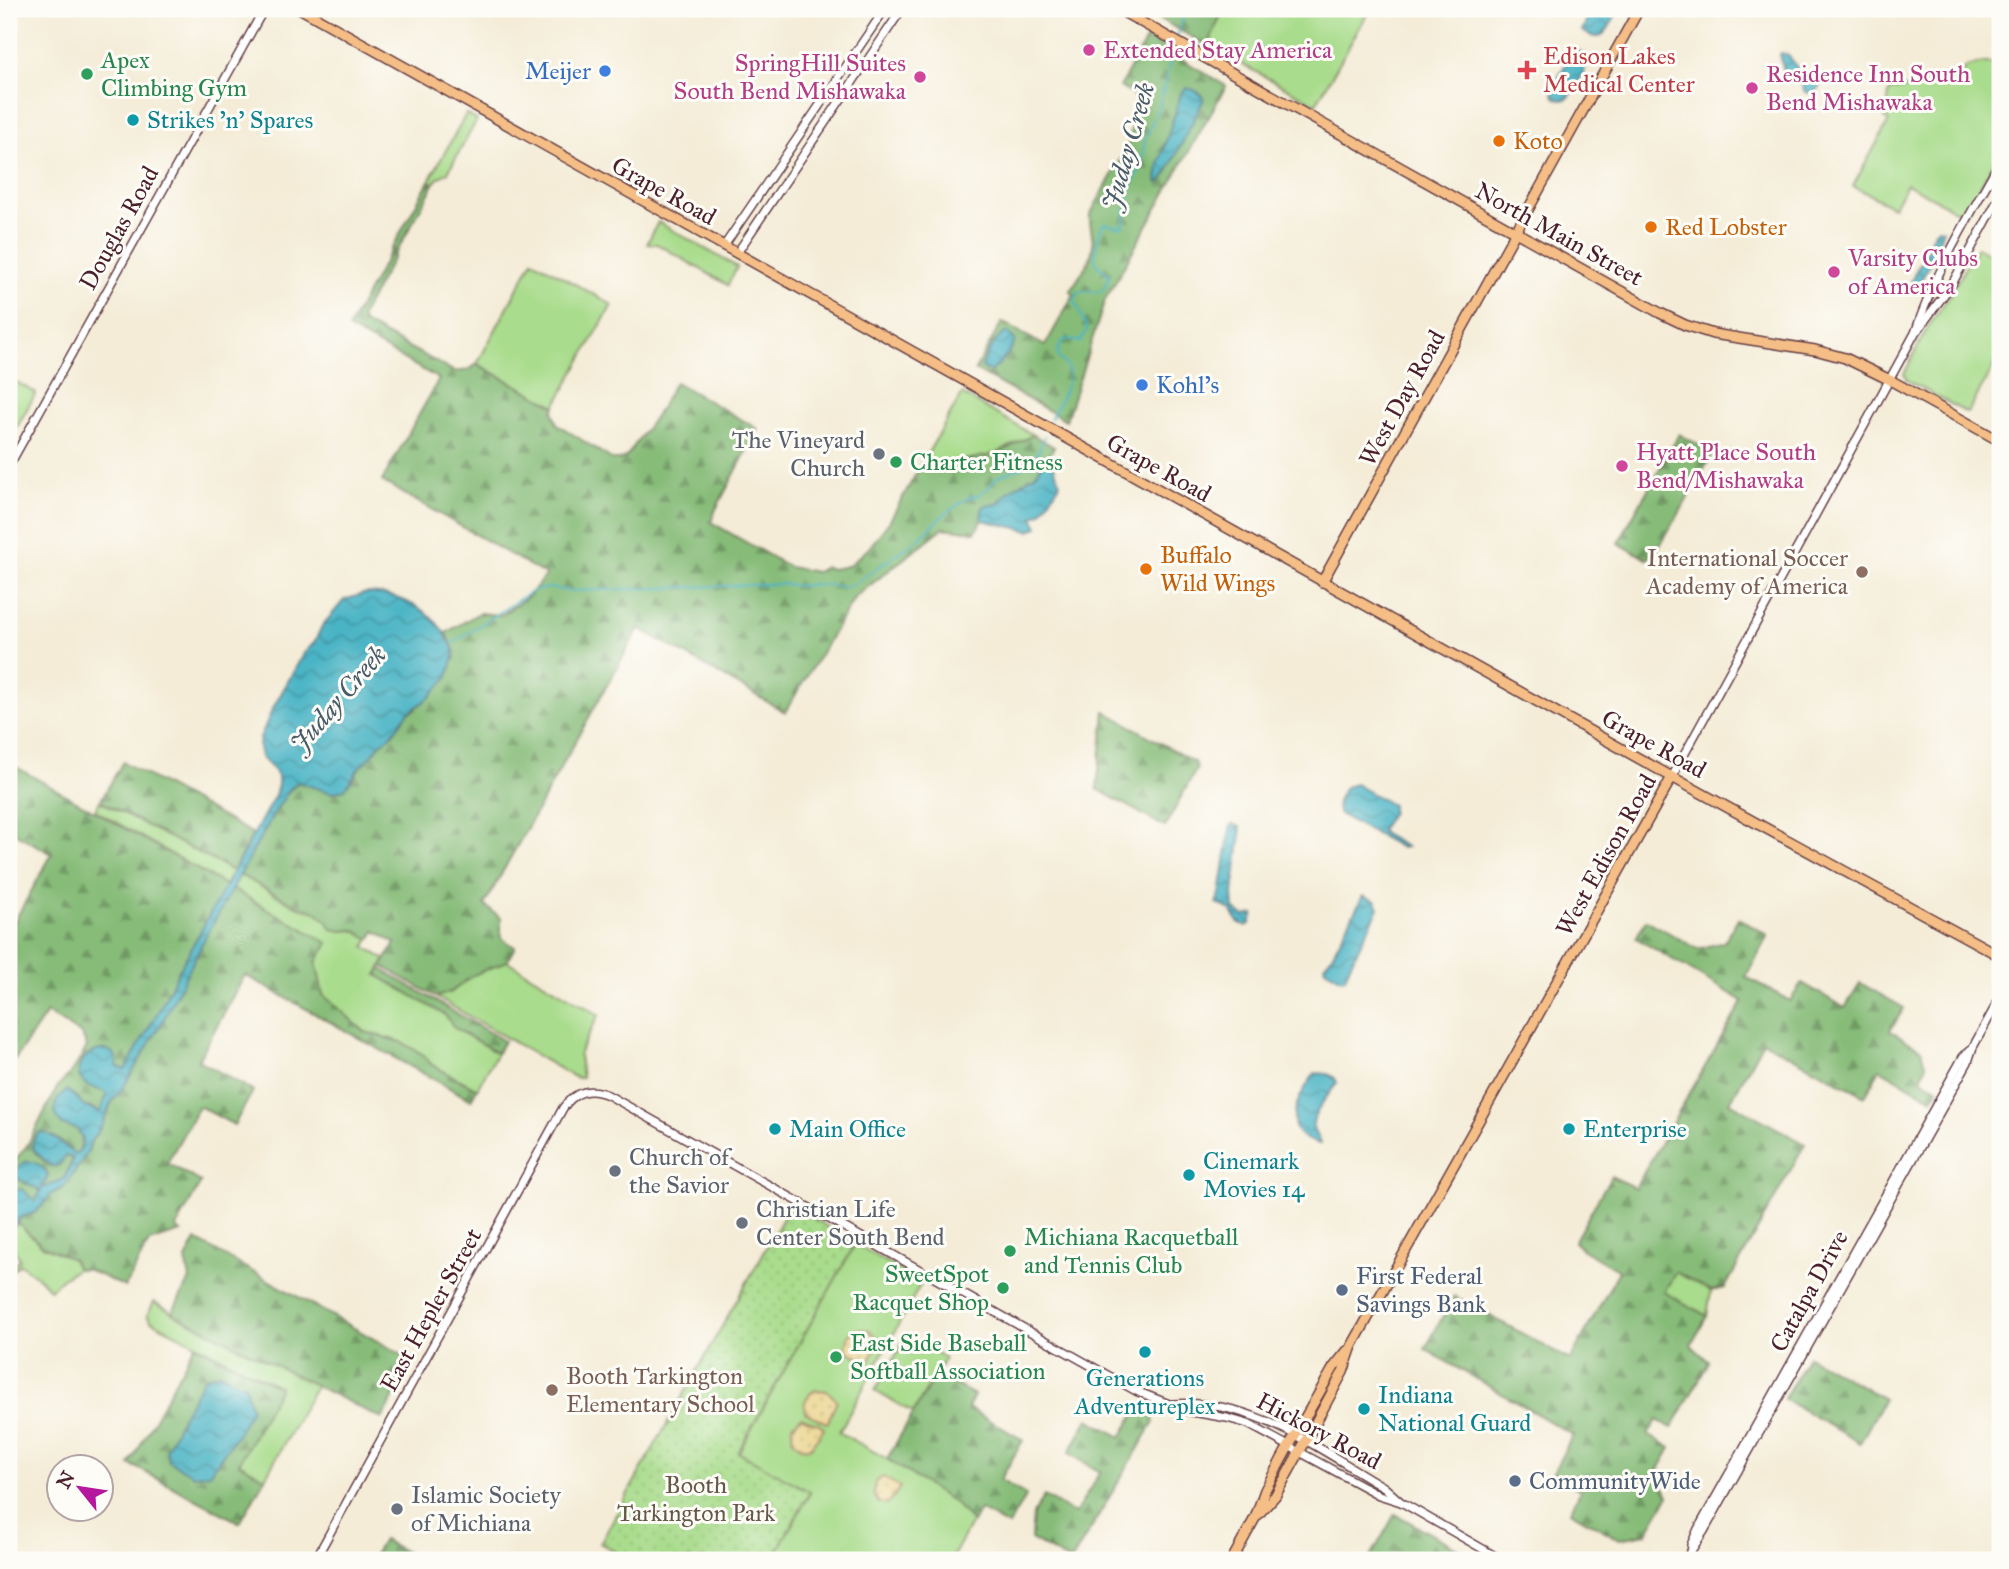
<svg xmlns="http://www.w3.org/2000/svg" width="2009" height="1569" font-family="'IM FELL Great Primer',serif">
	<style>
		.green { fill: #a9dc8c; stroke: #7a7e5c; stroke-width: 2 }
		.forest { fill: url(#forest-firs); stroke: #686e52; stroke-width: 2 }
		.sand { fill: url(#sand-dots); stroke: #9c7c64; stroke-width: 2 }
		.park { fill: url(#park-dots); stroke: #7a7e5c; stroke-width: 2 }
		.water { fill: url(#water-waves); stroke: #496a78; stroke-width: 2 }
		.lines { fill: none; stroke-linecap: round; stroke-linejoin: round }
		.stream { stroke: #48b4c5; stroke-width: 2 }
		.minor-casing { stroke: #643e45; stroke-width: 10 }
		.major-casing { stroke: #643e45; stroke-width: 12 }
		.minor { stroke: #fff; stroke-width: 7 }
		.major { stroke: #f5be86; stroke-width: 9 }
		.hotel-dot { fill: #d1479c; stroke: #fdfcf7; stroke-width: 2.5 }
		.health-dot { fill: #e0444e; stroke: #fdfcf7; stroke-width: 2.5 }
		.shop-dot { fill: #3f7fe0; stroke: #fdfcf7; stroke-width: 2.5 }
		.leisure-dot { fill: #2e9e5b; stroke: #fdfcf7; stroke-width: 2.5 }
		.culture-dot { fill: #0f9aa8; stroke: #fdfcf7; stroke-width: 2.5 }
		.food-dot { fill: #e8710a; stroke: #fdfcf7; stroke-width: 2.5 }
		.worship-dot { fill: #6b7280; stroke: #fdfcf7; stroke-width: 2.5 }
		.education-dot { fill: #8d6e63; stroke: #fdfcf7; stroke-width: 2.5 }
		.service-dot { fill: #5c6f8a; stroke: #fdfcf7; stroke-width: 2.5 }
		.labels { text-anchor: middle; stroke-width: 6; stroke-linejoin: round; paint-order: stroke }
		.hotel-label { font-size: 24px; fill: #b23c85; stroke: #fdfcf7; text-anchor: start }
		.health-label { font-size: 24px; fill: #be3a42; stroke: #fdfcf7; text-anchor: start }
		.leisure-label { font-size: 24px; fill: #27864d; stroke: #fdfcf7; text-anchor: start }
		.shop-label { font-size: 24px; fill: #366cbe; stroke: #fdfcf7; text-anchor: end }
		.culture-label { font-size: 24px; fill: #0d838f; stroke: #fdfcf7; text-anchor: start }
		.food-label { font-size: 24px; fill: #c56008; stroke: #fdfcf7; text-anchor: start }
		.street-label { font-size: 24px; fill: #4a1f2b; stroke: #fdfcf7 }
		.worship-label { font-size: 24px; fill: #5b616d; stroke: #fdfcf7; text-anchor: start }
		.education-label { font-size: 24px; fill: #785e54; stroke: #fdfcf7; text-anchor: end }
		.service-label { font-size: 24px; fill: #4e5e75; stroke: #fdfcf7; text-anchor: start }
		.park-label { font-size: 24px; fill: #665848; stroke: #fdfcf7 }
		.water-label { font-size: 26px; font-style: italic; fill: #495b69; stroke: #fdfcf7 }
	</style>
	<defs>
		<pattern id="forest-firs" width="22" height="20" patternUnits="userSpaceOnUse" patternTransform="scale(1.75)"><rect width="22" height="20" fill="#86bc78"/><path d="M5 1l3.5 6h-7zM16 11l3.5 6h-7z" fill="#709863"/></pattern>
		<pattern id="sand-dots" width="8" height="8" patternUnits="userSpaceOnUse" patternTransform="scale(1.75)"><rect width="8" height="8" fill="#eeda9e"/><path d="M2 2h.1M6 6h.1" fill="none" stroke="#cebb88" stroke-width="1.8" stroke-linecap="round"/></pattern>
		<pattern id="park-dots" width="8" height="8" patternUnits="userSpaceOnUse" patternTransform="scale(1.75)"><rect width="8" height="8" fill="#a9dc8c"/><path d="M2 2h.1M6 6h.1" fill="none" stroke="#93bc79" stroke-width="1.8" stroke-linecap="round"/></pattern>
		<pattern id="water-waves" width="16" height="10" patternUnits="userSpaceOnUse" patternTransform="scale(1.75)"><rect width="16" height="10" fill="#48b4c5"/><path d="M0 5q4-4 8 0t8 0" fill="none" stroke="#3e92a0"/></pattern>
	</defs>
	<rect width="100%" height="100%" fill="#fdfcf7"/>
	<filter id="ink" filterUnits="userSpaceOnUse"><feTurbulence type="fractalNoise" baseFrequency=".0143" numOctaves="2"/><feDisplacementMap in="SourceGraphic" scale="14" xChannelSelector="R" yChannelSelector="G"/><feConvolveMatrix kernelMatrix="1 2 1 2 8 2 1 2 1" color-interpolation-filters="sRGB"/></filter>
	<filter id="wash" filterUnits="userSpaceOnUse"><feTurbulence type="fractalNoise" baseFrequency=".00686" numOctaves="4" result="noise"/><feDisplacementMap in="SourceGraphic" scale="28" xChannelSelector="R" yChannelSelector="G"/><feGaussianBlur stdDeviation="1.57" result="paint"/><feColorMatrix in="noise" values="0 0 0 0 0 0 0 0 0 0 0 0 0 0 0 0 0 1.4 0 .05"/><feComposite in="paint" operator="in"/></filter>
	<g filter="url(#wash)">
		<rect width="100%" height="100%" fill="#f4ecd7"/>
		<g class="green">
			<polygon points="1223,9 1365,9 1366,16 1316,104 1208,46"/>
			<path d="M1984 63H2000V150L1966 213H1961L1907 184 1893 207 1853 186 1889 121 1884 118C1891 104 1886 101 1890 90L1908 88 1949 73 1955 74 1963 71 1966 67Z"/>
			<polygon points="466,114 477,120 448,172 437,179 434,184 429,181"/>
			<polygon points="658,222 737,267 728,285 657,244 647,244"/>
			<polygon points="1977,247 2000,260 2000,356 1968,412 1965,412 1910,382 1906,379 1904,374 1926,330 1948,298"/>
			<polygon points="533,260 612,305 555,406 477,364"/>
			<polygon points="9,378 36,393 9,441"/>
			<polygon points="962,394 1033,435 996,454 952,463 921,465"/>
			<polygon points="100,801 233,871 225,885 95,810"/>
			<polygon points="240,875 297,906 316,912 342,931 354,930 370,939 365,947 386,960 377,975 445,1015 455,1028 497,1053 477,1089 431,1065 422,1054 401,1042 365,1032 323,995 316,962 327,943 233,889"/>
			<polygon points="507,961 599,1015 582,1047 579,1056 582,1078 577,1078 567,1073 436,997 451,992 473,975"/>
			<polygon points="18,1223 41,1245 72,1259 77,1269 61,1279 50,1290 40,1279 20,1264 9,1273 9,1266 20,1260 12,1244 9,1242 9,1233"/>
			<polygon points="855,1244 922,1282 839,1432 887,1459 957,1504 972,1522 951,1560 772,1560 810,1493 738,1453"/>
			<polygon points="1675,1271 1711,1291 1707,1316 1664,1292"/>
			<polygon points="154,1302 203,1329 316,1385 265,1478 239,1463 280,1387 151,1321 147,1315"/>
			<polygon points="907,1336 945,1358 913,1413 875,1391"/>
		</g>
		<g class="forest">
			<polygon points="1164,9 1223,9 1208,46 1160,19"/>
			<path d="M1147 38 1226 86 1105 300 1066 420 975 370 1002 322 1045 346 1074 294 1070 291C1078 278 1093 260 1093 244 1093 234 1089 225 1090 215L1127 148 1137 103 1132 94 1120 87Z"/>
			<path d="M429 181 434 184 361 316 363 323 453 371C463 372 469 371 477 364L555 406 553 412 557 424 613 460H620L627 456 658 412 675 382 758 429 716 509 711 522 789 567 816 572 825 567 832 569 848 566 868 549 889 522 921 465 952 463 996 454 1033 435 1054 447C1049 455 1044 465 1039 471 1028 485 1006 488 998 504L985 506 981 516 982 520 975 532 943 528 855 597 785 712 639 628 484 905 501 918V938L515 947 507 961 473 975 451 992 436 997 382 966 395 943 375 931 370 939 354 930 342 931 332 929 328 922 316 912 297 906 240 875C256 847 274 803 298 782L332 793 351 781 359 768 369 759 381 743 391 736 408 713 416 709 455 653 446 633 479 613 501 615 529 596 546 575 382 481 439 379 348 328Z"/>
			<polygon points="1679,434 1713,453 1675,521 1674,521 1656,552 1647,559 1618,543"/>
			<polygon points="1105,711 1195,763 1197,768 1165,827 1097,789"/>
			<polygon points="123,762 253,834 233,871 100,801"/>
			<path d="M9 763 328 943 316 962 323 995 365 1032 401 1042 422 1054 432 1065 477 1089 471 1100 245 975 198 1060 253 1091 234 1125 199 1106 167 1163 201 1182 176 1228 181 1232 149 1242 125 1287 87 1269H77L72 1259 41 1245 18 1223 21 1217 34 1213 42 1206 51 1194 63 1188 88 1151 91 1141 101 1127 112 1101 123 1088 125 1070 117 1066 79 1075C89 1090 95 1085 108 1094L100 1112 92 1108 83 1106 73 1094 55 1105C54 1121 64 1125 77 1129L82 1136 80 1150 75 1154 56 1138 34 1151 44 1161 68 1156 73 1158C63 1183 67 1178 43 1188L41 1186 45 1183 48 1174 45 1169 22 1179 25 1183 42 1190 35 1201C28 1193 19 1189 9 1191V1168L28 1144 57 1088 74 1069 87 1047 82 1035 47 1013 9 1068V931L52 854 9 830Z"/>
			<polygon points="1738,918 1768,935 1746,977 1790,1001 1802,983 1845,1008 1860,983 1904,1008 1890,1031 1922,1050 1926,1065 1921,1079 1938,1089 1933,1099 1880,1069 1865,1096 1763,1041 1730,1102 1805,1144 1725,1288 1711,1291 1676,1272 1664,1292 1707,1316 1691,1345 1709,1362 1672,1428 1657,1420 1648,1435 1671,1448 1655,1476 1669,1495 1646,1534 1619,1539 1570,1511 1581,1490 1552,1474 1573,1435 1425,1349 1454,1296 1570,1360 1619,1271 1583,1250 1574,1242 1611,1176 1635,1188 1743,1001 1636,938 1646,920 1698,949 1724,942"/>
			<polygon points="381,969 504,1041 497,1053 455,1028 445,1015 377,975"/>
			<polygon points="196,1240 413,1361 382,1419 172,1313 190,1279 186,1259"/>
			<polygon points="195,1345 280,1387 239,1463 265,1478 240,1523 130,1464"/>
			<polygon points="1808,1356 1884,1399 1860,1443 1784,1399"/>
			<polygon points="936,1374 974,1395 968,1408 1023,1440 1000,1480 1026,1495 1008,1526 980,1510 972,1522 956,1504 887,1459"/>
			<polygon points="1140,1406 1152,1414 1154,1422 1072,1560 1067,1560 1031,1539 1033,1514 1044,1496 1075,1514 1100,1472 1069,1453 1088,1419 1121,1437"/>
			<polygon points="1395,1514 1462,1551 1457,1560 1369,1560"/>
			<polygon points="383,1540 420,1560 371,1560"/>
		</g>
		<g class="sand">
			<path d="M858 1329 869 1330 879 1339 870 1361 868 1362 847 1351C845 1341 849 1333 858 1329Z"/>
			<path d="M816 1390 827 1391 837 1400 828 1422 826 1423 805 1412C803 1402 807 1394 816 1390Z"/>
			<path d="M801 1417 814 1423H818L824 1428 811 1447C802 1449 796 1445 792 1438L793 1425Z"/>
			<polygon points="883,1477 900,1487 888,1505 879,1503 874,1495 875,1482"/>
		</g>
		<polygon class="park" points="791,1204 855,1244 738,1452 810,1492 772,1560 630,1560 600,1543"/>
		<g class="water">
			<path d="M1591 9H1618C1615 16 1607 36 1598 37 1593 38 1586 33 1582 31Z"/>
			<path d="M1577 51C1599 56 1575 87 1568 98 1562 102 1556 99 1553 94 1556 80 1566 60 1577 51Z"/>
			<polygon points="1781,53 1788,55 1803,76 1817,78 1820,80 1820,86 1814,93 1805,92 1798,76 1793,72 1784,72 1780,54"/>
			<path d="M1186 88C1195 89 1200 92 1204 99L1166 175 1161 182 1158 183 1157 181 1159 164 1182 91Z"/>
			<path d="M1938 228 1943 229C1936 252 1928 274 1911 292 1908 276 1923 263 1928 248 1931 239 1931 235 1938 228Z"/>
			<path d="M1005 333H1009L1015 340C1012 351 1001 362 992 371H988L982 367C985 355 995 340 1005 333Z"/>
			<path d="M1051 458 1060 484 1041 513 1033 517 1038 527 1030 531 982 520V509L985 506 998 504C1005 490 1023 484 1035 474 1042 468 1041 461 1051 458Z"/>
			<path d="M366 593C407 594 440 615 455 653L448 677 429 698 408 713 391 736 381 743 369 759 359 768 345 789 332 793 298 782 291 788 276 810 204 940 164 1019 123 1088 112 1101 101 1127 91 1141 88 1151 70 1179 63 1188 51 1194 42 1206 34 1213 21 1217 9 1233V1191L22 1189 35 1201 41 1191 15 1177C18 1155 39 1159 48 1174L45 1183 41 1186 43 1188C65 1179 65 1182 73 1158L65 1156C57 1173 51 1167 40 1156 37 1153 34 1152 33 1147 31 1141 36 1136 40 1132 56 1134 63 1147 75 1154L80 1150 83 1139 77 1129 62 1125C51 1112 53 1100 67 1090L77 1098 83 1106 100 1112 107 1094C100 1088 90 1089 83 1082 63 1055 120 1034 117 1066L125 1070 158 1012 182 965 275 795 278 785V777L275 771 261 757 259 747 260 738 273 708 304 653 314 643 322 626 344 600Z"/>
			<path d="M1355 784 1392 805V812L1381 829 1382 833 1406 847 1401 848 1339 814C1334 805 1341 795 1345 787Z"/>
			<polygon points="1232,824 1240,827 1241,834 1233,894 1234,909 1243,916 1254,914 1250,924 1246,926 1238,922 1231,910 1216,903 1220,894 1230,828"/>
			<polygon points="1363,896 1376,901 1379,908 1350,965 1345,978 1342,979 1325,969 1324,965 1331,957"/>
			<path d="M1315 1073C1324 1074 1335 1073 1337 1083 1330 1093 1310 1116 1313 1128 1314 1134 1319 1138 1320 1144 1275 1134 1298 1097 1315 1073Z"/>
			<polygon points="219,1373 245,1385 251,1409 240,1430 210,1473 194,1475 169,1461 166,1450 179,1423 204,1378"/>
		</g>
		<g class="lines">
			<g class="stream">
				<polyline points="1177,38 1186,9"/>
				<path d="M1051 419C1055 407 1076 378 1066 365 1064 362 1060 360 1058 357 1057 349 1059 343 1067 339L1080 342 1087 329 1075 301 1077 293 1083 291 1101 292 1107 284 1109 275C1105 271 1099 268 1096 263 1093 255 1099 229 1104 223L1119 227 1124 225 1129 191 1141 167 1145 140 1159 107 1174 47"/>
				<polyline points="453,643 534,590 550,588 570,591 783,584 802,586 815,584 845,587 854,584 916,541 947,512 968,498 979,495 990,486 997,477 1031,463 1037,454 1045,436"/>
			</g>
		</g>
	</g>
	<g filter="url(#ink)">
		<g class="lines">
			<g class="minor-casing">
				<g id="minor">
					<polyline points="724,246 885,9"/>
					<polyline points="737,253 902,9"/>
					<polyline points="1918,330 1952,284 2000,196"/>
					<polyline points="9,466 264,9"/>
					<path d="M1672 777 1915 333C1935 272 1969 217 2000 161"/>
					<path d="M1173 1404C1251 1397 1320 1450 1384 1487L1401 1502 1502 1560"/>
					<polyline points="1691,1545 1698,1529 1963,1057 1970,1050"/>
					<path d="M315 1560 563 1108C575 1091 589 1087 608 1095L1136 1391 1187 1411 1227 1418 1248 1424 1379 1495 1401 1502"/>
					<polyline points="1685,1560 1704,1531 1968,1062 1973,1047 2000,998"/>
				</g>
			</g>
			<g class="major-casing">
				<g id="major">
					<polyline points="301,9 1672,777 2000,956"/>
					<polyline points="1118,9 1660,313 1685,325 1713,334 1815,350 1845,358 1890,380 2000,441"/>
					<polyline points="1322,582 1639,9"/>
					<polyline points="1255,1518 1275,1496 1305,1442 1343,1372 1352,1346 1672,777"/>
					<polyline points="1232,1560 1255,1518 1265,1490 1285,1453 1334,1367 1347,1351"/>
				</g>
			</g>
			<use href="#minor" class="minor"/>
			<use href="#major" class="major"/>
		</g>
	</g>
	<g class="hotel-dot">
		<circle cx="1089" cy="50" r="7"/>
		<circle cx="920" cy="77" r="7"/>
		<circle cx="1752" cy="88" r="7"/>
		<circle cx="1834" cy="272" r="7"/>
		<circle cx="1622" cy="466" r="7"/>
	</g>
	<path class="health-dot" d="M1523.5 59.5h7v7h7v7h-7v7h-7v-7h-7v-7h7z"/>
	<g class="shop-dot">
		<circle cx="605" cy="71" r="7"/>
		<circle cx="1142" cy="385" r="7"/>
	</g>
	<g class="leisure-dot">
		<circle cx="87" cy="74" r="7"/>
		<circle cx="896" cy="462" r="7"/>
		<circle cx="1010" cy="1251" r="7"/>
		<circle cx="1003" cy="1288" r="7"/>
		<circle cx="836" cy="1357" r="7"/>
	</g>
	<g class="culture-dot">
		<circle cx="133" cy="120" r="7"/>
		<circle cx="775" cy="1129" r="7"/>
		<circle cx="1569" cy="1129" r="7"/>
		<circle cx="1189" cy="1175" r="7"/>
		<circle cx="1145" cy="1352" r="7"/>
		<circle cx="1364" cy="1409" r="7"/>
	</g>
	<g class="food-dot">
		<circle cx="1499" cy="141" r="7"/>
		<circle cx="1651" cy="227" r="7"/>
		<circle cx="1146" cy="569" r="7"/>
	</g>
	<g class="worship-dot">
		<circle cx="879" cy="454" r="7"/>
		<circle cx="615" cy="1171" r="7"/>
		<circle cx="742" cy="1223" r="7"/>
		<circle cx="397" cy="1509" r="7"/>
	</g>
	<g class="education-dot">
		<circle cx="1862" cy="572" r="7"/>
		<circle cx="552" cy="1390" r="7"/>
	</g>
	<g class="service-dot">
		<circle cx="1342" cy="1290" r="7"/>
		<circle cx="1515" cy="1481" r="7"/>
	</g>
	<g class="labels">
		<g class="hotel-label">
			<text x="1103" y="58">Extended Stay America</text>
			<text x="906" y="71" text-anchor="end">SpringHill Suites<tspan x="906" dy="28">South Bend Mishawaka</tspan></text>
			<text x="1766" y="82">Residence Inn South<tspan x="1766" dy="28">Bend Mishawaka</tspan></text>
			<text x="1848" y="266">Varsity Clubs<tspan x="1848" dy="28">of America</tspan></text>
			<text x="1636" y="460">Hyatt Place South<tspan x="1636" dy="28">Bend/Mishawaka</tspan></text>
		</g>
		<g class="health-label">
			<text x="1543" y="64">Edison Lakes<tspan x="1543" dy="28">Medical Center</tspan></text>
		</g>
		<g class="leisure-label">
			<text x="101" y="68">Apex<tspan x="101" dy="28">Climbing Gym</tspan></text>
			<text x="910" y="470">Charter Fitness</text>
			<text x="1024" y="1245">Michiana Racquetball<tspan x="1024" dy="28">and Tennis Club</tspan></text>
			<text x="989" y="1282" text-anchor="end">SweetSpot<tspan x="989" dy="28">Racquet Shop</tspan></text>
			<text x="850" y="1351">East Side Baseball<tspan x="850" dy="28">Softball Association</tspan></text>
		</g>
		<g class="shop-label">
			<text x="591" y="79">Meijer</text>
			<text x="1156" y="393" text-anchor="start">Kohl's</text>
		</g>
		<g class="culture-label">
			<text x="147" y="128">Strikes 'n' Spares</text>
			<text x="789" y="1137">Main Office</text>
			<text x="1583" y="1137">Enterprise</text>
			<text x="1203" y="1169">Cinemark<tspan x="1203" dy="28">Movies 14</tspan></text>
			<text x="1145" y="1386" text-anchor="middle">Generations<tspan x="1145" dy="28">Adventureplex</tspan></text>
			<text x="1378" y="1403">Indiana<tspan x="1378" dy="28">National Guard</tspan></text>
		</g>
		<g class="food-label">
			<text x="1513" y="149">Koto</text>
			<text x="1665" y="235">Red Lobster</text>
			<text x="1160" y="563">Buffalo<tspan x="1160" dy="28">Wild Wings</tspan></text>
		</g>
		<g class="street-label">
			<text transform="translate(664 191) rotate(29)" y="8">Grape Road</text>
			<text transform="translate(119 228) rotate(-61)" y="8">Douglas Road</text>
			<text transform="translate(1559 234) rotate(29)" y="8">North Main Street</text>
			<text transform="translate(1402 398) rotate(-61)" y="8">West Day Road</text>
			<text transform="translate(1159 468) rotate(29)" y="8">Grape Road</text>
			<text transform="translate(1654 744) rotate(29)" y="8">Grape Road</text>
			<text transform="translate(1606 855) rotate(-61)" y="8">West Edison Road</text>
			<text transform="translate(1809 1291) rotate(-61)" y="8">Catalpa Drive</text>
			<text transform="translate(431 1310) rotate(-61)" y="8">East Hepler Street</text>
			<text transform="translate(1319 1431) rotate(28)" y="8">Hickory Road</text>
		</g>
		<g class="worship-label">
			<text x="865" y="448" text-anchor="end">The Vineyard<tspan x="865" dy="28">Church</tspan></text>
			<text x="629" y="1165">Church of<tspan x="629" dy="28">the Savior</tspan></text>
			<text x="756" y="1217">Christian Life<tspan x="756" dy="28">Center South Bend</tspan></text>
			<text x="411" y="1503">Islamic Society<tspan x="411" dy="28">of Michiana</tspan></text>
		</g>
		<g class="education-label">
			<text x="1848" y="566">International Soccer<tspan x="1848" dy="28">Academy of America</tspan></text>
			<text x="566" y="1384" text-anchor="start">Booth Tarkington<tspan x="566" dy="28">Elementary School</tspan></text>
		</g>
		<g class="service-label">
			<text x="1356" y="1284">First Federal<tspan x="1356" dy="28">Savings Bank</tspan></text>
			<text x="1529" y="1489">CommunityWide</text>
		</g>
		<g class="park-label">
			<text x="696" y="1493">Booth<tspan x="696" dy="28">Tarkington Park</tspan></text>
		</g>
		<g class="water-label">
			<text transform="translate(1128 146) rotate(-74)" y="9">Juday Creek</text>
			<text transform="translate(338 699) rotate(-49)" y="9">Juday Creek</text>
		</g>
	</g>
	<rect width="2009" height="1569" fill="none" stroke="#fdfcf7" stroke-width="35"/>
	<g transform="translate(80 1488) rotate(300)"><circle r="33" fill="#fdfcf7" stroke="#b5a4a5" stroke-width="2"/>
	<path d="M0-5L12 26L0 18L-12 26Z" fill="#b5179e"/>
	<text y="-10" font-size="19" font-weight="bold" text-anchor="middle" fill="#4a1f2b">N</text>
	</g>
</svg>
